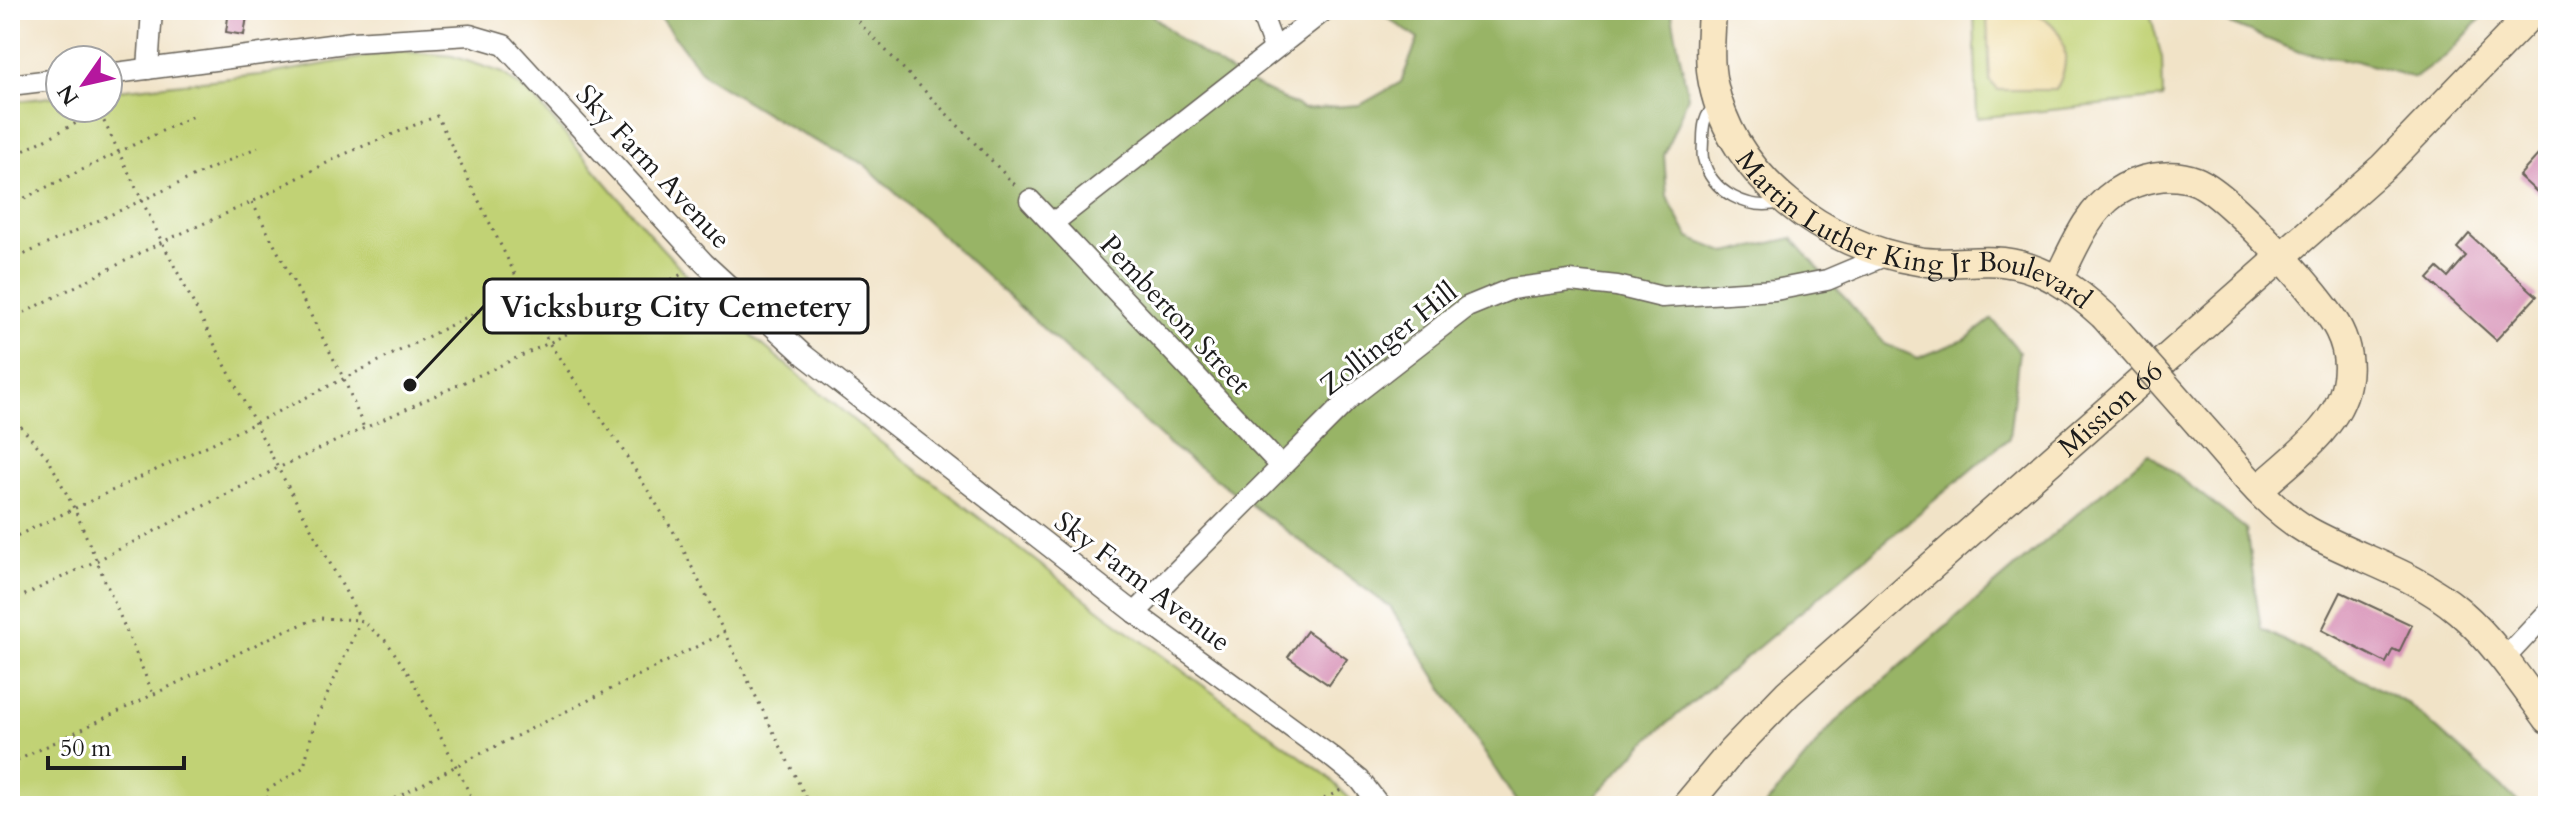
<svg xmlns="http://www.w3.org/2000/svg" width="2558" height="816" font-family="Cardo,serif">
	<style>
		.green { fill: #c1d275; stroke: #6e7748; stroke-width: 2 }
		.forest { fill: #98b466; stroke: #5a6841; stroke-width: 2 }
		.sand { fill: #eeda9e; stroke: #857b5d; stroke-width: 2 }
		.building { fill: #d58cb3 }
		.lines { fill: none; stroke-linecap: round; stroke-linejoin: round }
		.lane-casing { stroke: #676258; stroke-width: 13 }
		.street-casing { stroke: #676258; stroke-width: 23 }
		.secondary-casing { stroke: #676258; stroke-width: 31 }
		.path { stroke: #676258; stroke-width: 3; stroke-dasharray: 2 6; stroke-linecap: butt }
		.lane { stroke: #fff; stroke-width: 10 }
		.street { stroke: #fff; stroke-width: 20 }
		.secondary { stroke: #f9e7c3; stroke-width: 28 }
		.secondary-bridge-casing { stroke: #676258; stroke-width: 31; stroke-linecap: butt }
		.secondary-bridge { stroke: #f9e7c3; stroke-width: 28 }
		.labels { text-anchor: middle; stroke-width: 6; stroke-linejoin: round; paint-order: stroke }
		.street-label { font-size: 28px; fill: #1c1c1c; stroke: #fff }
		.leader { fill: none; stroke: #1c1c1c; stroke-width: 3 }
		.callout-dot { fill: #1c1c1c; stroke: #fff; stroke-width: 3 }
		.callout { fill: #fff; stroke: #1c1c1c; stroke-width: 3 }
		.callout-label { font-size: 30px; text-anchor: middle; font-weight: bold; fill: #1c1c1c }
	</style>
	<rect width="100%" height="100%" fill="#fff"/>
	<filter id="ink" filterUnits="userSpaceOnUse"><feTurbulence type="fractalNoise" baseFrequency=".0125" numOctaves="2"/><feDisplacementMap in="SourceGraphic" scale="16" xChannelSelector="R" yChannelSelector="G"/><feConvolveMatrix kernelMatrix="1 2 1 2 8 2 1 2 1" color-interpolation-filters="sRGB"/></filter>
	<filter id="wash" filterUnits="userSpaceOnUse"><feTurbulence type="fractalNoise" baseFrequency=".006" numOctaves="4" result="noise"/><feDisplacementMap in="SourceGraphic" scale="32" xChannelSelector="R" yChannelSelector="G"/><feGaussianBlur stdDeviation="1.8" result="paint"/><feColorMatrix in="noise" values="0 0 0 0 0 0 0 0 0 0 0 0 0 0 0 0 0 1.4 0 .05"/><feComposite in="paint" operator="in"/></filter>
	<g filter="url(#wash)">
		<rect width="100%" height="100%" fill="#f1e3c7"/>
		<g class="green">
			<polygon points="1974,10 2149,10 2162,58 2163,98 1977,118"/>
			<polygon points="399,51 452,56 503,73 535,99 659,245 705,294 748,333 874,437 1105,614 1326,775 1357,806 10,806 10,102 60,96 60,108 108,108 108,91 269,74"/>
		</g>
		<g class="forest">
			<polygon points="654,10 1146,10 1181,40 1239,77 1303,109 1360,105 1401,82 1418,39 1377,10 1671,10 1688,97 1664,155 1667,197 1689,238 1727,253 1792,238 1885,344 1918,358 1966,339 1992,319 2019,351 2009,438 1652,736 1585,806 1519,806 1390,607 1171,446 864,164 797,132 705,76"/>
			<polygon points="2196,10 2489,10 2447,55 2415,78 2356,61 2299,52"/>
			<polygon points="2148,453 2246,529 2261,629 2409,704 2523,806 1765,806 1834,723"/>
		</g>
		<path class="sand" d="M2022 10C2064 18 2075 55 2056 90H1998L1990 81 1987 18 2003 11Z"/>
		<g id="blocks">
			<g class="building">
				<polygon points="229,10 248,10 244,35 226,32"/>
				<polygon points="2548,144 2548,202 2519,176"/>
				<polygon points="2469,234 2537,296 2496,340 2428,279 2438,268 2448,277 2466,256 2457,248"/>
				<polygon points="2341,592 2412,625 2399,652 2393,649 2386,663 2322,630"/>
				<polygon points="1307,631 1347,659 1329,685 1288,657"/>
			</g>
		</g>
	</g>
	<g filter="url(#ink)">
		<use href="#blocks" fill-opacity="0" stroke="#676258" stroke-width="2"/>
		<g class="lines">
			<g class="lane-casing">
				<path id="lane" d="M1715 106C1704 114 1703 128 1703 140 1703 145 1702 153 1703 158 1711 193 1749 211 1781 203"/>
			</g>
			<g class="street-casing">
				<g id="street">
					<polyline points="1260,10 1274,48"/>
					<polyline points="148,69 152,10"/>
					<polyline points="108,74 353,42 470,35 504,45 704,263 804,355 1135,613 1329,755 1360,780 1380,806"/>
					<polyline points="10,85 60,79"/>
					<polyline points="1030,200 1281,466"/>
					<polyline points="1053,223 1325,10"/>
					<polyline points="1135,613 1351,397 1467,307 1511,289 1570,281 1617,286 1662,297 1775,290 1827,280 1889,254"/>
					<polyline points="2504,659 2548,612"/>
				</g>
			</g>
			<g class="secondary-casing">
				<g id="secondary">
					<path id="s1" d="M1712 10C1711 34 1708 59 1713 83 1733 179 1825 246 1918 261 1946 266 1975 259 2003 262 2044 267 2075 289 2104 316"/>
					<path d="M2058 279C2073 250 2087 212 2115 193 2138 178 2170 171 2196 181 2229 194 2323 298 2339 330 2347 346 2350 366 2346 384 2338 428 2289 461 2258 490"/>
					<path d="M2200 425C2233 461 2265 506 2308 531 2358 559 2415 573 2459 611 2494 641 2521 682 2548 719"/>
					<path id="s2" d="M1686 806 1732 751 1788 693 2383 167 2535 10"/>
				</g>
			</g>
			<g class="path">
				<polyline points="847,10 1016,186"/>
				<polyline points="10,158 99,111 162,242 278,468 361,620 387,642 412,679 476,806"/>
				<polyline points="252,202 344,379 364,428"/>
				<polyline points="10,205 197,114"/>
				<polyline points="10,261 258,147"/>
				<polyline points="10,320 162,242 252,202 342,155 437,116 549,343 619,444 678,539 810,806"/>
				<polyline points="10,414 48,458 75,510 154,696"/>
				<polyline points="10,539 255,423 523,289"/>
				<polyline points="10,602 96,561 278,468 549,343 686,272"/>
				<polyline points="10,764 282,632 319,618 361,620 314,724 304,767 266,791 267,806"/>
				<polyline points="381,806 456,766 724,633"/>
				<polyline points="1310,806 1343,789"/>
			</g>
			<use href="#lane" class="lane"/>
			<use href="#street" class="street"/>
			<use href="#secondary" class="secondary"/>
			<g class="secondary-bridge-casing">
				<polyline id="secondary-bridge" points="2104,316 2200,425"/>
			</g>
			<use href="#secondary-bridge" class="secondary-bridge"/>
		</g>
	</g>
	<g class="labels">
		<g class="street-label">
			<text transform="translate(654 166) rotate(47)" y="10">Sky Farm Avenue</text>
			<text dy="10" stroke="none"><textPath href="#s1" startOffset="346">Martin Luther King Jr Boulevard</textPath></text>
			<text transform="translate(1176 314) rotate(47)" y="10">Pemberton Street</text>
			<text transform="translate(1388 338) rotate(-38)" y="10">Zollinger Hill</text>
			<text dy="10" stroke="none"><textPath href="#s2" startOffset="582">Mission 66</textPath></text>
			<text transform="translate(1143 581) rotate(37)" y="10">Sky Farm Avenue</text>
		</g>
	</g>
	<path class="leader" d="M410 385L484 306"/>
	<circle class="callout-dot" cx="410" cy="385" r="8"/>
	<rect class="callout" x="484" y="279" width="384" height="54" rx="8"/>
	<g class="callout-label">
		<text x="676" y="317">Vicksburg City Cemetery</text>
	</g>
	<rect width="2558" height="816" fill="none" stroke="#fff" stroke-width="40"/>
	<g transform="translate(84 84) rotate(236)"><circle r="38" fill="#ffffff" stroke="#a4a4a4" stroke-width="2"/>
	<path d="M0-6L14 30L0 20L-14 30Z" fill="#b5179e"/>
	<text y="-12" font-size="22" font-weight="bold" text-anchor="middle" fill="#1c1c1c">N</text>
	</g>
	<path d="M48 756v12h136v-12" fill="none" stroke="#1c1c1c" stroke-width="4"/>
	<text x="60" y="756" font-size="24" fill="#1c1c1c" stroke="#ffffff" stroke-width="6" paint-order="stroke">50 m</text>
</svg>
